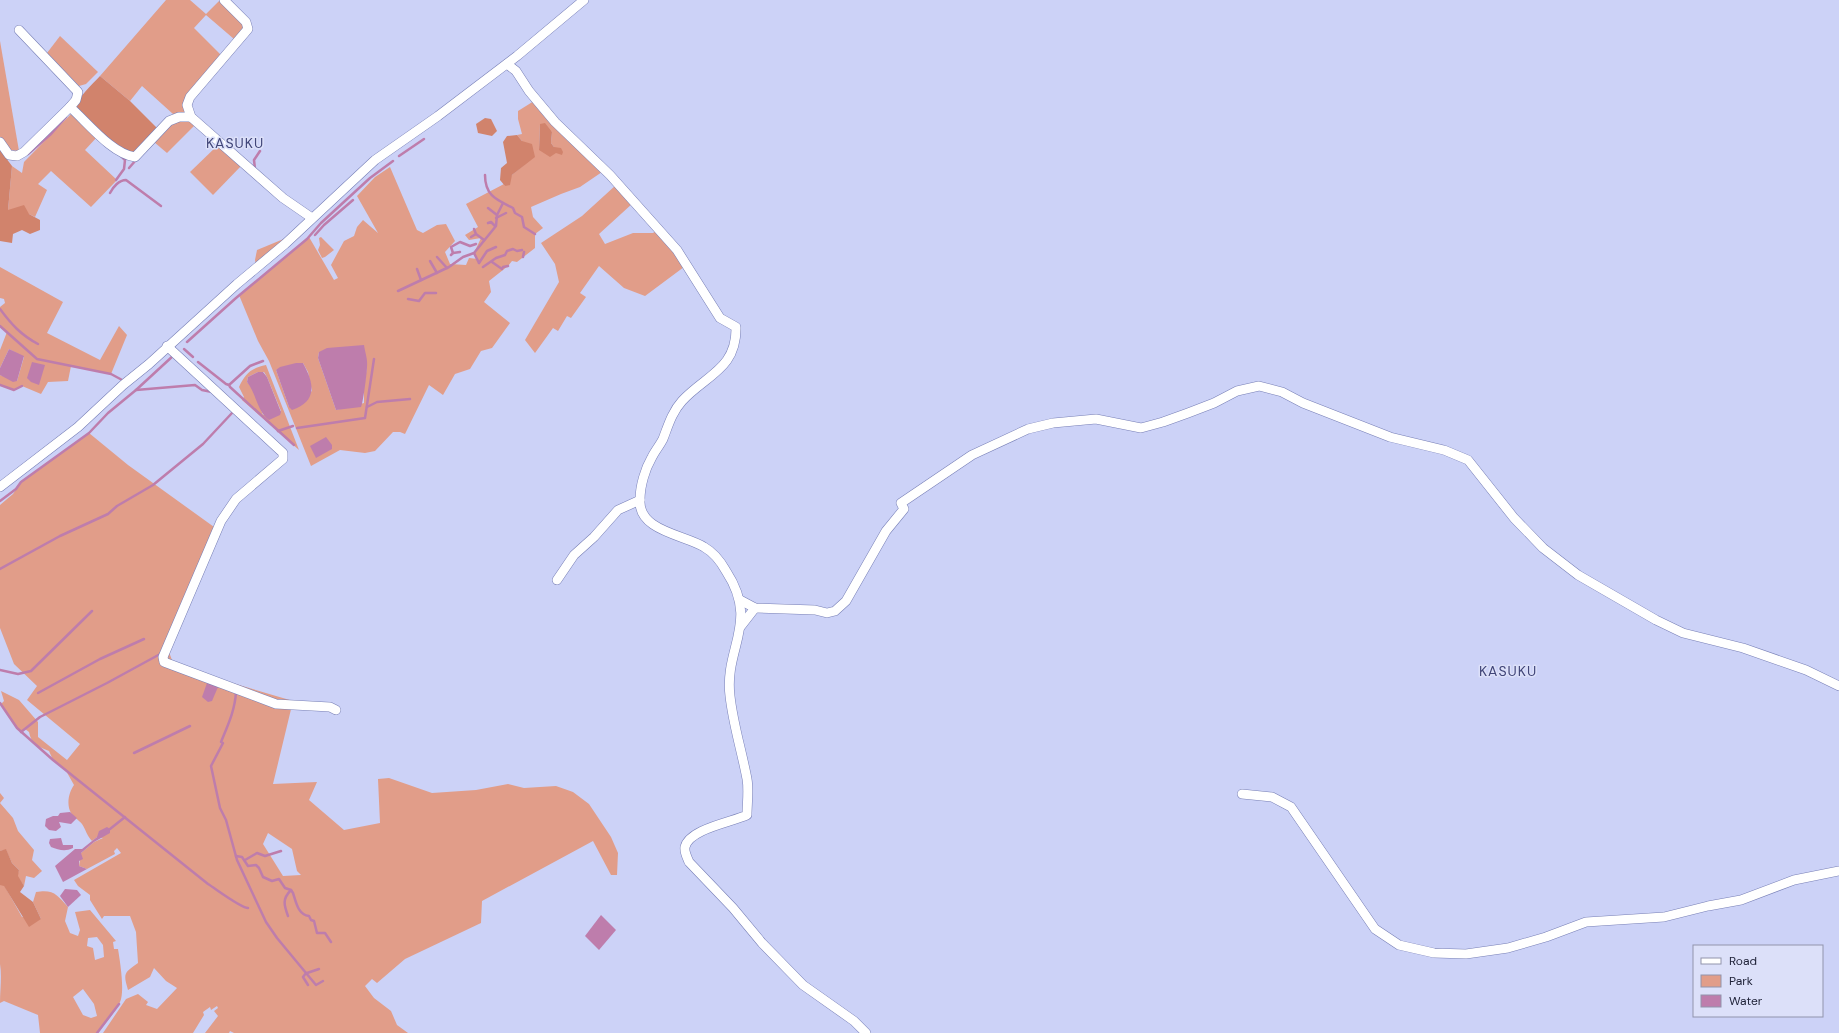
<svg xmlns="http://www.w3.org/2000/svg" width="1839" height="1033" font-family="'DM Sans',sans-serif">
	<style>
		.green { fill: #e19d89; fill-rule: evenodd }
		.forest { fill: #d1836c }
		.water { fill: #be7dac }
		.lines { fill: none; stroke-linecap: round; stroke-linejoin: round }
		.stream { stroke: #be7dac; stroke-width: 2.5 }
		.minor-casing { stroke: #777fb6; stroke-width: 10 }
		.minor { stroke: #fff; stroke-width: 9 }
		.labels { text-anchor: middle; stroke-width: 3; stroke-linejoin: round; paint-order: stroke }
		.quarter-label { font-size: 14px; letter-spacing: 1px; fill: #404578; stroke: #dce0f9 }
	</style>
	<rect width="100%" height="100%" fill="#ccd2f7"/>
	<g class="green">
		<polygon points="166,0 190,0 206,14 220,0 245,26 234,39 206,15 194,28 222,56 187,94 187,113 173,114 142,86 130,101 100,76"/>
		<polygon points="60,36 98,72 86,84 79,86 47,53"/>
		<polygon points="0,41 19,151 9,150 0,139"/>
		<path d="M534 101 602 172 580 187 561 194 531 207 533 217 543 228 535 234V248L517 262 512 261 508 266 489 281 491 292 484 302 510 323 492 348 481 351 470 369 455 374 443 395 429 385 405 434 400 432H393L375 451 365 453 340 450 311 466 269 361 258 341 239 295 309 237 334 280 338 278 331 265 344 241 354 236 357 227 363 220 378 233 357 196 375 177 390 167 417 230 423 233 437 225 446 224 455 241 445 252 450 264 466 265 469 258 478 259 474 253 481 238 469 240 465 235 478 227 466 204 504 184 505 186 512 175 524 165 522 141 517 135 522 134 518 119V111ZM540 124 552 132 551 143 554 147 539 150ZM319 352 367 366 364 388V403L336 410 318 358ZM303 363 308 372 312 391 289 407 276 370Z"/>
		<polygon points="72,113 97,137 85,150 117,180 91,207 51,171 38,184 47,190 35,217 29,214 8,210 12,166 22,173 24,162"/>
		<polygon points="189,120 195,125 167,153 154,142 171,123"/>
		<polygon points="218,145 242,165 213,195 190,172"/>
		<polygon points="616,185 633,203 599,234 605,244 633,233 653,233 656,231 675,251 684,267 645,296 624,288 599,266 580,293 586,297 571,318 567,316 558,331 553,328 535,353 525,340 559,282 555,264 541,243 582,216"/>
		<polygon points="301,236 257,272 255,260 257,250 286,238"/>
		<polygon points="321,237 334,250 325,257 322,258 318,250 320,245 319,238"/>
		<polygon points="0,267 63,302 47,333 100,360 119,326 127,335 111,374 71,366 68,381 48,382 41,394 22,386 14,390 0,385 0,375 17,381 24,357 9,349 0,368 0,350 7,332 0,326 0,307 5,303 4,299 0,298"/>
		<path d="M266 365 299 450 242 400 244 397 239 387C245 374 251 368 266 365ZM258 372H264L267 377 281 411 263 415 253 389 247 382 248 377Z"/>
		<path d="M89 433 128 465 221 532 169 652 173 663 219 679 293 701 273 784 317 782 309 800 344 830 380 823 378 779 389 778 432 793 476 790 508 784 524 788 556 786 573 792 589 804 611 837 618 853 617 875H611L593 841 482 901 481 923 405 959 377 983 372 979 365 986 374 998 391 1011 397 1025 408 1033H234L230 1031 229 1033H205L218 1016 214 1011 218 1008 217 1006 211 1010 210 1007 203 1012 204 1015 193 1033H103L126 999 138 994 148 1002 146 1005 157 1009 177 988 166 981 154 968 150 977 128 990C123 973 124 973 138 963L136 932 130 916H104L102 919 90 900V895L78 886 74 880 121 853 117 848 114 851 115 854 87 869 79 866 81 853 94 842 103 838 97 837 92 841C87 836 86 830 82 824 79 820 73 817 71 813 66 804 69 792 74 785L65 769 53 760 49 751C39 747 31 744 29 732L25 729 21 732 17 728 1 704 4 701 1 691 19 700 38 722V737L67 760 80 744 27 700 37 686 14 664 0 628V505L13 494 21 482ZM268 833 292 849 297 871 301 875 283 876 263 844Z"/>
		<polygon points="0,793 4,798 0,803 13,818 18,831 34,850 32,860 42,871 34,878 26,876 24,886 17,876 19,870 12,863 6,850 0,851"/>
		<path d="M0 885H4L22 917 41 919 33 902 36 892C54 889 57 895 68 907L65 921 70 933 78 936 80 930 75 912 90 910 116 941 113 942 114 949H118C120 961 125 992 120 1002 115 1013 105 1023 98 1033H40L38 1015 4 1001 0 1003C0 990 2 976 0 964ZM97 937 103 945 104 957 95 960 93 948 87 946 88 938ZM83 989 94 1004 97 1016 91 1018 83 1015 73 997Z"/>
	</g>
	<g class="forest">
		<path d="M100 76 130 101 157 128 135 152 128 153 117 147 76 109C78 96 91 86 100 76Z"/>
		<polygon points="485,118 491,119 497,131 492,136 478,133 476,124"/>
		<polygon points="545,123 552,132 551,143 554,147 561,148 563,152 562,155 556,153 550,157 539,150 540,124"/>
		<polygon points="517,135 522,141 532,144 535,157 512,175 510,185 505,186 500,180 501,168 507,163 503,142 507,136"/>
		<polygon points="0,150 12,166 8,210 24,205 29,214 40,220 40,230 30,234 22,230 13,234 12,243 0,241"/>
		<polygon points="6,849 12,863 19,870 18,876 24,886 20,892 33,902 41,919 29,927 4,886 0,885 0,851"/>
	</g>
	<g class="water">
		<path d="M364 345C365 352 368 360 367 367 367 373 363 404 361 407L336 410 318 358 319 352 327 348Z"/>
		<polygon points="9,349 24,356 17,381 13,382 0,375 0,368"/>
		<polygon points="32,362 45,365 39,385 31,382 27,378"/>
		<path d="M296 363H303C314 383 318 401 292 410L289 407 276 370 280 367Z"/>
		<path d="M258 372H263L267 377 281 412 280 415 269 420C257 411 256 393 247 382L248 377Z"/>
		<polygon points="326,437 332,445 332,449 316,458 310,446"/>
		<polygon points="207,683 216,684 218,687 212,701 208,702 202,697"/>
		<polygon points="70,812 77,818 71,824 59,822 61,827 56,831 49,830 45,826 46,819 53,816 58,816 60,813"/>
		<polygon points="107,827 110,829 110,833 94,842 81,853 83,859 79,861 79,866 87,869 63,882 55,866 75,849 82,849 97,837 99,831"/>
		<path d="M61 838 63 845H73V848C65 852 59 850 51 847L49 843 50 839Z"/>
		<polygon points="65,889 77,890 81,895 68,907 60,896"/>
		<polygon points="601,915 616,930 599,950 585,936"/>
	</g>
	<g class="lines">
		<g class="stream">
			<polyline points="28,154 51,134 66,117"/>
			<polyline points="399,156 424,139"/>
			<polyline points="129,168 136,160"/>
			<polyline points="255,169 254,160 260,151"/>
			<path d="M485 175C485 196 497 200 513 208L515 213 522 217 524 227 535 234"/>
			<polyline points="116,180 124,169 125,160 121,156"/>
			<path d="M110 193C113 187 119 180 126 180L161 206"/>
			<polyline points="488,208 497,215"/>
			<polyline points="496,218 506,213"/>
			<polyline points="488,223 491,222 495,226"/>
			<polyline points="474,229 476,234 484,240"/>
			<polyline points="315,235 324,225 353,200"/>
			<polyline points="471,237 476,234"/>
			<polyline points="453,253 451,247 460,242 470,246 476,244"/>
			<polyline points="474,253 479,263"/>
			<polyline points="451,255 453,253 460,252"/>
			<polyline points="437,257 447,268"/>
			<polyline points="523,257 524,252"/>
			<polyline points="430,261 437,273"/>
			<polyline points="492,262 502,269 503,267 508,266"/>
			<polyline points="479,263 487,251 496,247"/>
			<polyline points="483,267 496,258 505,255 507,251 513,249 517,251 522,250"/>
			<polyline points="417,269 421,280"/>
			<polyline points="398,291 449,267 463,257 474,253 496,226 497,215 503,203"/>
			<polyline points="408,299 419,301 425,293 436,293"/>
			<path d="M0 309C11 324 21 335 38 344"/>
			<polyline points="0,326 37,359 111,374 124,381"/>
			<polyline points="187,342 236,298 307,239 321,223 370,178 393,161"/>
			<polyline points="184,349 193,357"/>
			<polyline points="198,362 226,384 229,385 230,387 294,445"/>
			<polyline points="0,385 14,390 22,386"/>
			<polyline points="229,385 250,366 263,361"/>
			<polyline points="136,390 174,355"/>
			<polyline points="367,407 377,402 410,399"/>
			<polyline points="297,428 365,418 374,359"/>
			<polyline points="278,431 293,426"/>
			<polyline points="0,501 16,489 21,482 89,433 108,413 136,390 195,385 202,390 212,392"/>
			<polyline points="0,569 60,536 108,514 117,506 153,485 203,444 232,413"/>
			<polyline points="0,670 18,674 31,671 92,611"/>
			<path d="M236 692C235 710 228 725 221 742L223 743 211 766 220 808 226 820 237 860 266 922 277 938 306 973 303 977 308 985"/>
			<polyline points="38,693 100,659 144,639"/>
			<path d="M0 703 17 728 53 760 208 884C216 889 241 908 248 908"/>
			<polyline points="21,732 40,717 107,683 162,653"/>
			<polyline points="134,753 190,726"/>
			<polyline points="110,829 125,817"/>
			<path d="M236 856 242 857 248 866 256 865 259 868 263 877 272 881 279 879 285 888 291 890 293 893C296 902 298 915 309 916L311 920 314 921 317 933H325L331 942"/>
			<polyline points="245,860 257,853 265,856 281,851"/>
			<path d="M288 916C284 905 282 899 291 890"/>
			<polyline points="306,973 316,985 323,981"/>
			<polyline points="307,973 319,969"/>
			<polyline points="97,1033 119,1004"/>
		</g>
		<g class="minor-casing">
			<g id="minor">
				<polyline points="224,0 246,22 248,29 190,97 187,105 191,117 283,198 312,218"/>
				<path d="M19 30 78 92 76 100 70 107C88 123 112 154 135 157L169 121 179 117H191"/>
				<path d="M507 64 516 71 529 91 555 122 610 175 677 250 720 318 736 327C737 369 706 375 682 401 672 412 668 426 663 439 660 445 655 451 652 457 645 469 640 486 640 500 638 531 685 535 704 547 713 552 721 562 726 571 760 623 724 647 730 696 733 724 742 752 747 779 749 790 747 804 747 815 732 822 689 829 685 847 684 852 687 857 689 862L733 908 762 943 803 985 854 1021 866 1033"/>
				<polyline points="0,142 9,155 17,156 24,152 70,107"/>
				<polyline points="167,346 283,453 283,459 236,499 221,521 163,657 164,662 276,704 330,707 336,710"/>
				<polyline points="0,487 78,427 123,385 149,364 237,284 285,244 375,160 438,116 517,56 584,0"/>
				<polyline points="557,580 574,555 594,537 618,510 640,500"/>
				<polyline points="740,600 755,608 815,610 827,613 835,611 846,601 886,531 904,509 901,503 972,455 1028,429 1053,423 1096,419 1141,428 1163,422 1188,413 1214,403 1237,391 1259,386 1282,392 1303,403 1390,437 1444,450 1468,460 1514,518 1543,548 1578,575 1656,620 1683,633 1743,648 1806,670 1839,686"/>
				<polyline points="741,626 755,608"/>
				<polyline points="1242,794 1272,797 1291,807 1375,929 1399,945 1434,953 1466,954 1508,948 1546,937 1586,922 1664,917 1708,906 1741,900 1794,880 1839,871"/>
			</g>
		</g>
		<use href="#minor" class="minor"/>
	</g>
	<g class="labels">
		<g class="quarter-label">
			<text x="235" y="148">KASUKU</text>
			<text x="1508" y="676">KASUKU</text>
		</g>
	</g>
	<rect x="1693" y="945" width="130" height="72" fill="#dce0f9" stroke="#9194ac"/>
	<rect x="1701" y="958" width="20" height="6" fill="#ffffff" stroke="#9194ac"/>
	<text x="1729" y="965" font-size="12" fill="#202339">Road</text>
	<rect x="1701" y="975" width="20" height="12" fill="#e19d89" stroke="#9194ac"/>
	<text x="1729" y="985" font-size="12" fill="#202339">Park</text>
	<rect x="1701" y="995" width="20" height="12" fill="#be7dac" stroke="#9194ac"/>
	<text x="1729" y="1005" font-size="12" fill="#202339">Water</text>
</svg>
